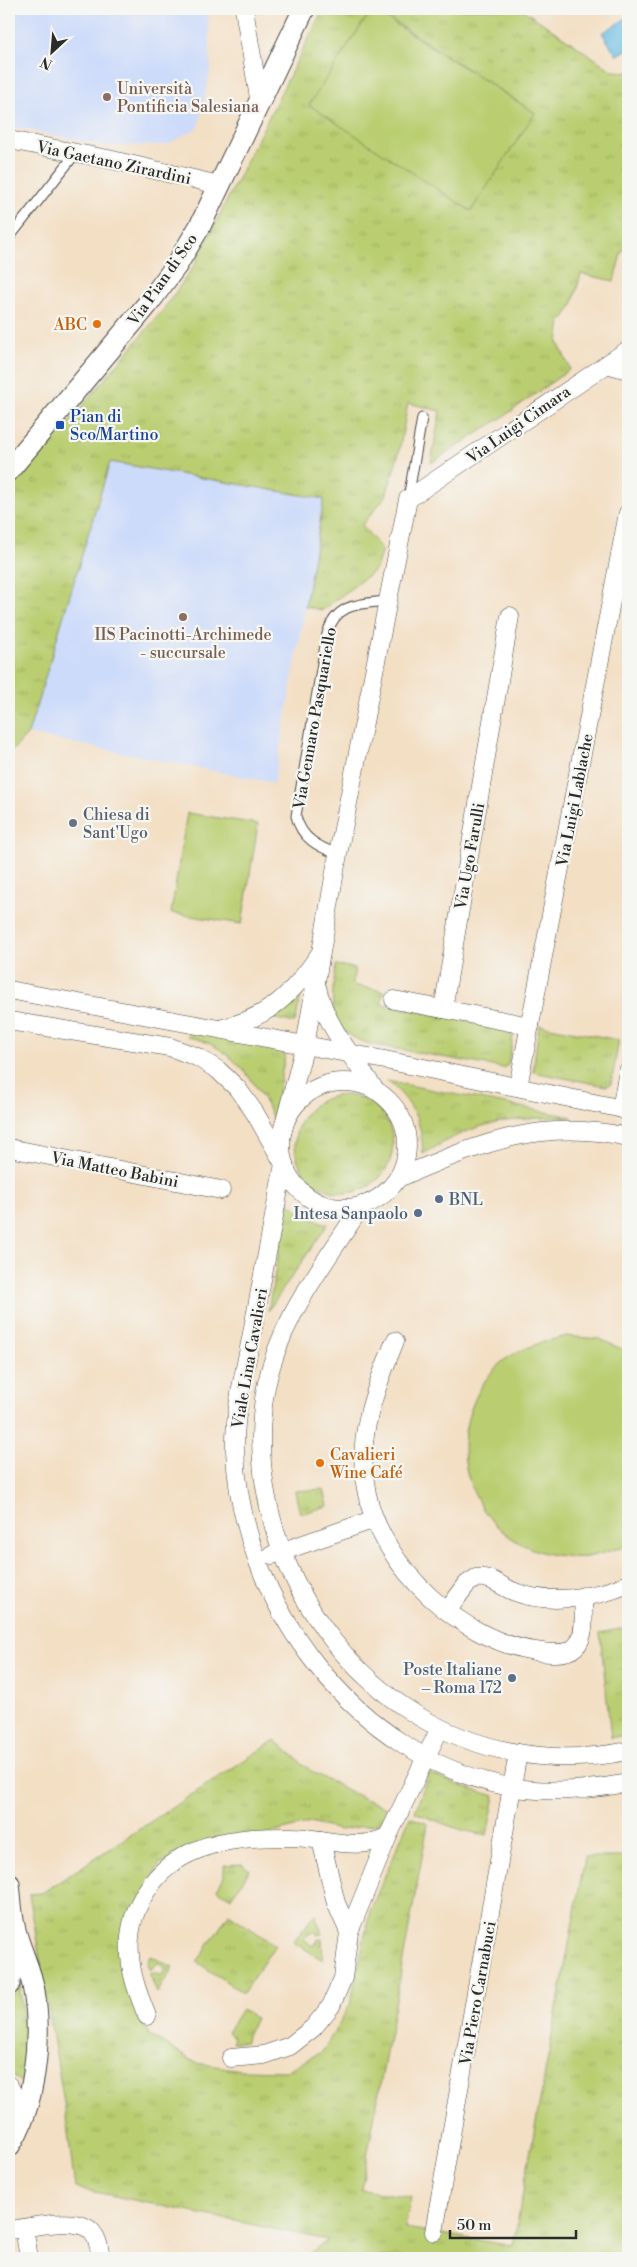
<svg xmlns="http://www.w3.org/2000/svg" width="637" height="2267" font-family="'Libre Bodoni',serif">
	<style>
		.built { fill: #cddbfa }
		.grass { fill: url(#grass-tufts); stroke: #727c4e }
		.garden { fill: #bace71; stroke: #727c4e }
		.water { fill: #66bbe3; stroke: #487387 }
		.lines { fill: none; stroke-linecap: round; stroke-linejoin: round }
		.service-casing { stroke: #494642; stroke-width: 11 }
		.minor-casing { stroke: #494642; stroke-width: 19 }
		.tertiary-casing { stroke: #494642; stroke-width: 23 }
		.service { stroke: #fff; stroke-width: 9 }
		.minor { stroke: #fff; stroke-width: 18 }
		.tertiary { stroke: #fff; stroke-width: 21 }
		.education-dot { fill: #8d6e63; stroke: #f6f6f2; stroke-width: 2 }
		.food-dot { fill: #e8710a; stroke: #f6f6f2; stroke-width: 2 }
		.transit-dot { fill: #1a4fb4; stroke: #f6f6f2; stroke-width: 2 }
		.worship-dot { fill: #6b7280; stroke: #f6f6f2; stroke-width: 2 }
		.service-dot { fill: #5c6f8a; stroke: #f6f6f2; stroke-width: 2 }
		.labels { text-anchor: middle; stroke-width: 4.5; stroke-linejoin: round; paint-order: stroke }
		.education-label { font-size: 16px; fill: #785e54; stroke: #f6f6f2; text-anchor: start }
		.street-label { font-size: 16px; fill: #2b2b2b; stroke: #f6f6f2 }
		.food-label { font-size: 16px; fill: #c56008; stroke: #f6f6f2; text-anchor: end }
		.transit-label { font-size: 16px; fill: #164399; stroke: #f6f6f2; text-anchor: start }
		.worship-label { font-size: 16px; fill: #5b616d; stroke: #f6f6f2; text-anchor: start }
		.service-label { font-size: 16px; fill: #4e5e75; stroke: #f6f6f2; text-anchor: end }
	</style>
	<defs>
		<pattern id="grass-tufts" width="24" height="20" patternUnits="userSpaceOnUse" patternTransform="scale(1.25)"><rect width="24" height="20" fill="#bace71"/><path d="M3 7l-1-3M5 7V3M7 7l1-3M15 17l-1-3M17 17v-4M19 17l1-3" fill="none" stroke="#a0b162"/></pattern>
	</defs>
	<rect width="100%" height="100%" fill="#f6f6f2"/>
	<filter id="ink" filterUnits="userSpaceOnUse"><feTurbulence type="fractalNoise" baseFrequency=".02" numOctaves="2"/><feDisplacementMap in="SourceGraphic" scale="10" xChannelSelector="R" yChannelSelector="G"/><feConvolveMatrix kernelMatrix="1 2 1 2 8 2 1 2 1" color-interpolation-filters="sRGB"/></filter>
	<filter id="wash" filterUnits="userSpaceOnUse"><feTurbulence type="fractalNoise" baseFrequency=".0096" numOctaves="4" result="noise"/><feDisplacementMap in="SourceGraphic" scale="20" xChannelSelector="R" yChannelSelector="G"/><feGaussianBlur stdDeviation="1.12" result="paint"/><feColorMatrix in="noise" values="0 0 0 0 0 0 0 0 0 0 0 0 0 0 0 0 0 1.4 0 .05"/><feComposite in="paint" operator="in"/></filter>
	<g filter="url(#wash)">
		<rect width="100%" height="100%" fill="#f3dfc4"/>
		<g class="built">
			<polygon points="9,9 208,9 211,68 198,128 166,145 107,146 9,126"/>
			<polygon points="110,462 324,499 274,783 28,734"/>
		</g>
		<g class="grass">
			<polygon points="323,9 372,9 310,105 535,113 375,9 522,9 613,71 628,72 628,251 622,250 614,281 581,274 572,306 561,322 558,342 570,369 506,415 431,463 440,411 408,403 399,452 386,496 362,525 382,550 376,569 323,610 305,607 324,499 110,462 28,734 9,754 9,493 163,310 194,266"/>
			<path d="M336 965 355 968 352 985 384 991 381 1004 514 1030 508 1065 503 1068 370 1044C325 1031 331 1002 336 965Z"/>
			<polygon points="303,986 295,1023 267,1017"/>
			<polygon points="539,1025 619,1040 611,1084 606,1086 533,1072"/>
			<path d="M189 1031 286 1050 273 1119C259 1084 229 1043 188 1037Z"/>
			<path d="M387 1081 572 1117C542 1118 508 1118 479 1127 459 1133 441 1144 423 1154 422 1121 412 1101 387 1081Z"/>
			<circle cx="344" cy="1144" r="49"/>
			<path d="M288 1201C299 1213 312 1220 328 1224L268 1311Z"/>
			<polygon points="324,1489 328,1506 300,1514 295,1491"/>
			<polygon points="628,1627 628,1734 611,1738 600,1633"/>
			<polygon points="275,1740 311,1771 365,1799 391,1809 377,1824 340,1830 310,1823 160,1863 122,1942 125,1982 149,2035 196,2063 241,2070 286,2071 323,2051 350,2005 370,1911 410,1817 428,1824 361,2190 411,2197 405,2228 513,2246 585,1857 628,1857 628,2258 304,2258 327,2240 75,2188 65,2109 29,1894 42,1893"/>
			<path d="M429 1773 463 1787 495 1796 487 1835C462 1832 438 1822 415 1812Z"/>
			<polygon points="242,1864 250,1870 231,1898 217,1889 224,1877 224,1865"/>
			<polygon points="229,1914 275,1945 243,1993 197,1962"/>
			<polygon points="315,1914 322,1934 317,1935 316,1932 312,1931 304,1939 312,1946 317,1942 318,1939 322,1939 323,1960 293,1942"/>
			<polygon points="150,1956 173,1967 157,1993 149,1974 154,1973 161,1976 166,1968 158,1963 150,1970 147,1964"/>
			<polygon points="18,1968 26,2047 22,2083 9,2071 9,2006"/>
			<polygon points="242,2009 255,2018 247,2035 246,2042 232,2042 234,2037 227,2032"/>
		</g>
		<g class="garden">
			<polygon points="372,9 535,113 471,211 309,105"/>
			<polygon points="187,813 258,824 242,924 171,913"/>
			<path d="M566 1336 600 1339 628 1352V1543L623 1547C611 1550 599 1555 587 1557 580 1558 571 1557 564 1556 489 1551 444 1472 473 1404 479 1389 489 1372 503 1361 522 1347 543 1342 566 1336Z"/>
		</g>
		<polygon class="water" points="628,17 628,49 617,56 602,33"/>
	</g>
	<g filter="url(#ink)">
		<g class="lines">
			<g class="service-casing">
				<g id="service">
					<polyline points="9,238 76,153"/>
					<polyline points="408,499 422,418"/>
					<path d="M338 854C318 847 301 838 296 816L327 634C336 603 359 604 387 601"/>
				</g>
			</g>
			<g class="minor-casing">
				<g id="minor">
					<polyline points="244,9 259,98"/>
					<polyline points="9,140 108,159 219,185"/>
					<polyline points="607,364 628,370"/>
					<polyline points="510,616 443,1009 530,1026"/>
					<path d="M317 987C325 1025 354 1058 375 1090"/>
					<polyline points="9,990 385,1060 628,1110"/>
					<polyline points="394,1000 443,1009"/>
					<path d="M9 1021 170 1047 197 1057 218 1070 237 1088 255 1113 284 1164C273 1220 263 1276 252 1333 245 1371 234 1411 235 1450 240 1603 356 1758 510 1787 548 1794 590 1790 628 1783"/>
					<path d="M223 1028C270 1017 293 993 319 955"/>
					<circle cx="344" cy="1145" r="63"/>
					<polyline points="518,1087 628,513"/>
					<polyline points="621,1109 628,1071"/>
					<polyline points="282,1133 305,1045 338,854 408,499 628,350"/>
					<polyline points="9,1148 221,1190"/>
					<path d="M398 1178C478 1145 539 1117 628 1137"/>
					<path d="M362 1205C325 1264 280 1317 266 1387 256 1438 262 1491 278 1540 330 1688 470 1783 628 1751"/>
					<path d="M395 1341C374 1393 355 1437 367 1494 383 1568 461 1640 535 1651 547 1653 566 1656 575 1647 587 1637 583 1610 583 1596"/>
					<polyline points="272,1555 375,1519"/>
					<path d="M447 1611 467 1584 476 1578C492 1576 501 1587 515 1592 548 1605 596 1598 628 1584"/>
					<polyline points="321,1840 336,1903 349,1932"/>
					<path d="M147 2016C139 1996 131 1976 130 1955 126 1909 155 1866 197 1850 224 1838 261 1837 291 1837 322 1837 359 1853 388 1836"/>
					<polyline points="231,2058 264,2055 290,2046 313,2028 331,2006 343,1978 349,1932 388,1836 440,1728"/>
					<polyline points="9,2086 19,2104 19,2123"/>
					<polyline points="24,2228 29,2258"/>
					<path d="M9 2230C30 2228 78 2215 92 2232 99 2240 99 2249 101 2258"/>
					<polyline points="434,2232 518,1753"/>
				</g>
			</g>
			<g class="tertiary-casing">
				<g id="tertiary">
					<polyline points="9,470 147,305 176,266 200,226 304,9"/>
					<path d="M9 1884C11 1899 11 1915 15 1930 20 1951 31 1970 34 1991 42 2038 35 2107 9 2146"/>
					<polyline points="9,1984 14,1935"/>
				</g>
			</g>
			<use href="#service" class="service"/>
			<use href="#minor" class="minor"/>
			<use href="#tertiary" class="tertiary"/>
		</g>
	</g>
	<g class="education-dot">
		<circle cx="107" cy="97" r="5"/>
		<circle cx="183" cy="617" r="5"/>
	</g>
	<g class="food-dot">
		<circle cx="97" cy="324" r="5"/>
		<circle cx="320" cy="1463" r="5"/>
	</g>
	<rect class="transit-dot" x="55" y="420" width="10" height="10" rx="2.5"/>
	<circle class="worship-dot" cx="73" cy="823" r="5"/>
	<g class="service-dot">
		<circle cx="439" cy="1199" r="5"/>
		<circle cx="418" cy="1213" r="5"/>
		<circle cx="512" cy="1678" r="5"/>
	</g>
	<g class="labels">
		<g class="education-label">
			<text x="117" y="94">Università<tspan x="117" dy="18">Pontificia Salesiana</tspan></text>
			<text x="183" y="640" text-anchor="middle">IIS Pacinotti-Archimede<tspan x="183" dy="18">- succursale</tspan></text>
		</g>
		<g class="street-label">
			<text transform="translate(114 162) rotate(12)" y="6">Via Gaetano Zirardini</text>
			<text transform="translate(162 279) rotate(-55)" y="6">Via Pian di Sco</text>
			<text transform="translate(518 424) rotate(-35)" y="6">Via Luigi Cimara</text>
			<text transform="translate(314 718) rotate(-80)" y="6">Via Gennaro Pasquariello</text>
			<text transform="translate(574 800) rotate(-79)" y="6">Via Luigi Lablache</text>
			<text transform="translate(469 856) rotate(-80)" y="6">Via Ugo Farulli</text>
			<text transform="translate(115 1169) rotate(11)" y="6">Via Matteo Babini</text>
			<text transform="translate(249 1358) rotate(-80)" y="6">Viale Lina Cavalieri</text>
			<text transform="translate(477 1993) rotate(-80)" y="6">Via Piero Carnabuci</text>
		</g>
		<g class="food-label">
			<text x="87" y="330">ABC</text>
			<text x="330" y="1460" text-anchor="start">Cavalieri<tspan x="330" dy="18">Wine Café</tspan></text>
		</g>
		<g class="transit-label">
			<text x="70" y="422">Pian di<tspan x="70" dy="18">Sco/Martino</tspan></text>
		</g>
		<g class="worship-label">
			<text x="83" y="820">Chiesa di<tspan x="83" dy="18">Sant'Ugo</tspan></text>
		</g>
		<g class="service-label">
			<text x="449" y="1205" text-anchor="start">BNL</text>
			<text x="408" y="1219">Intesa Sanpaolo</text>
			<text x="502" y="1675">Poste Italiane<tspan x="502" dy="18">– Roma 172</tspan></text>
		</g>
	</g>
	<rect width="637" height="2267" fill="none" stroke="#f6f6f2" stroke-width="30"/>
	<g transform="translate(52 52) rotate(206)" stroke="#f6f6f2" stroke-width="4" paint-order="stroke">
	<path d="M0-4L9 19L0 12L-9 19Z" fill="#2b2b2b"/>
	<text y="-8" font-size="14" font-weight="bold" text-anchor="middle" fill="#2b2b2b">N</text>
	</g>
	<path d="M450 2230v8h126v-8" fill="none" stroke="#2b2b2b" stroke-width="2.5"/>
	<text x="457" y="2230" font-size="15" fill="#2b2b2b" stroke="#f6f6f2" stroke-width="4" paint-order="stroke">50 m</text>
</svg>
